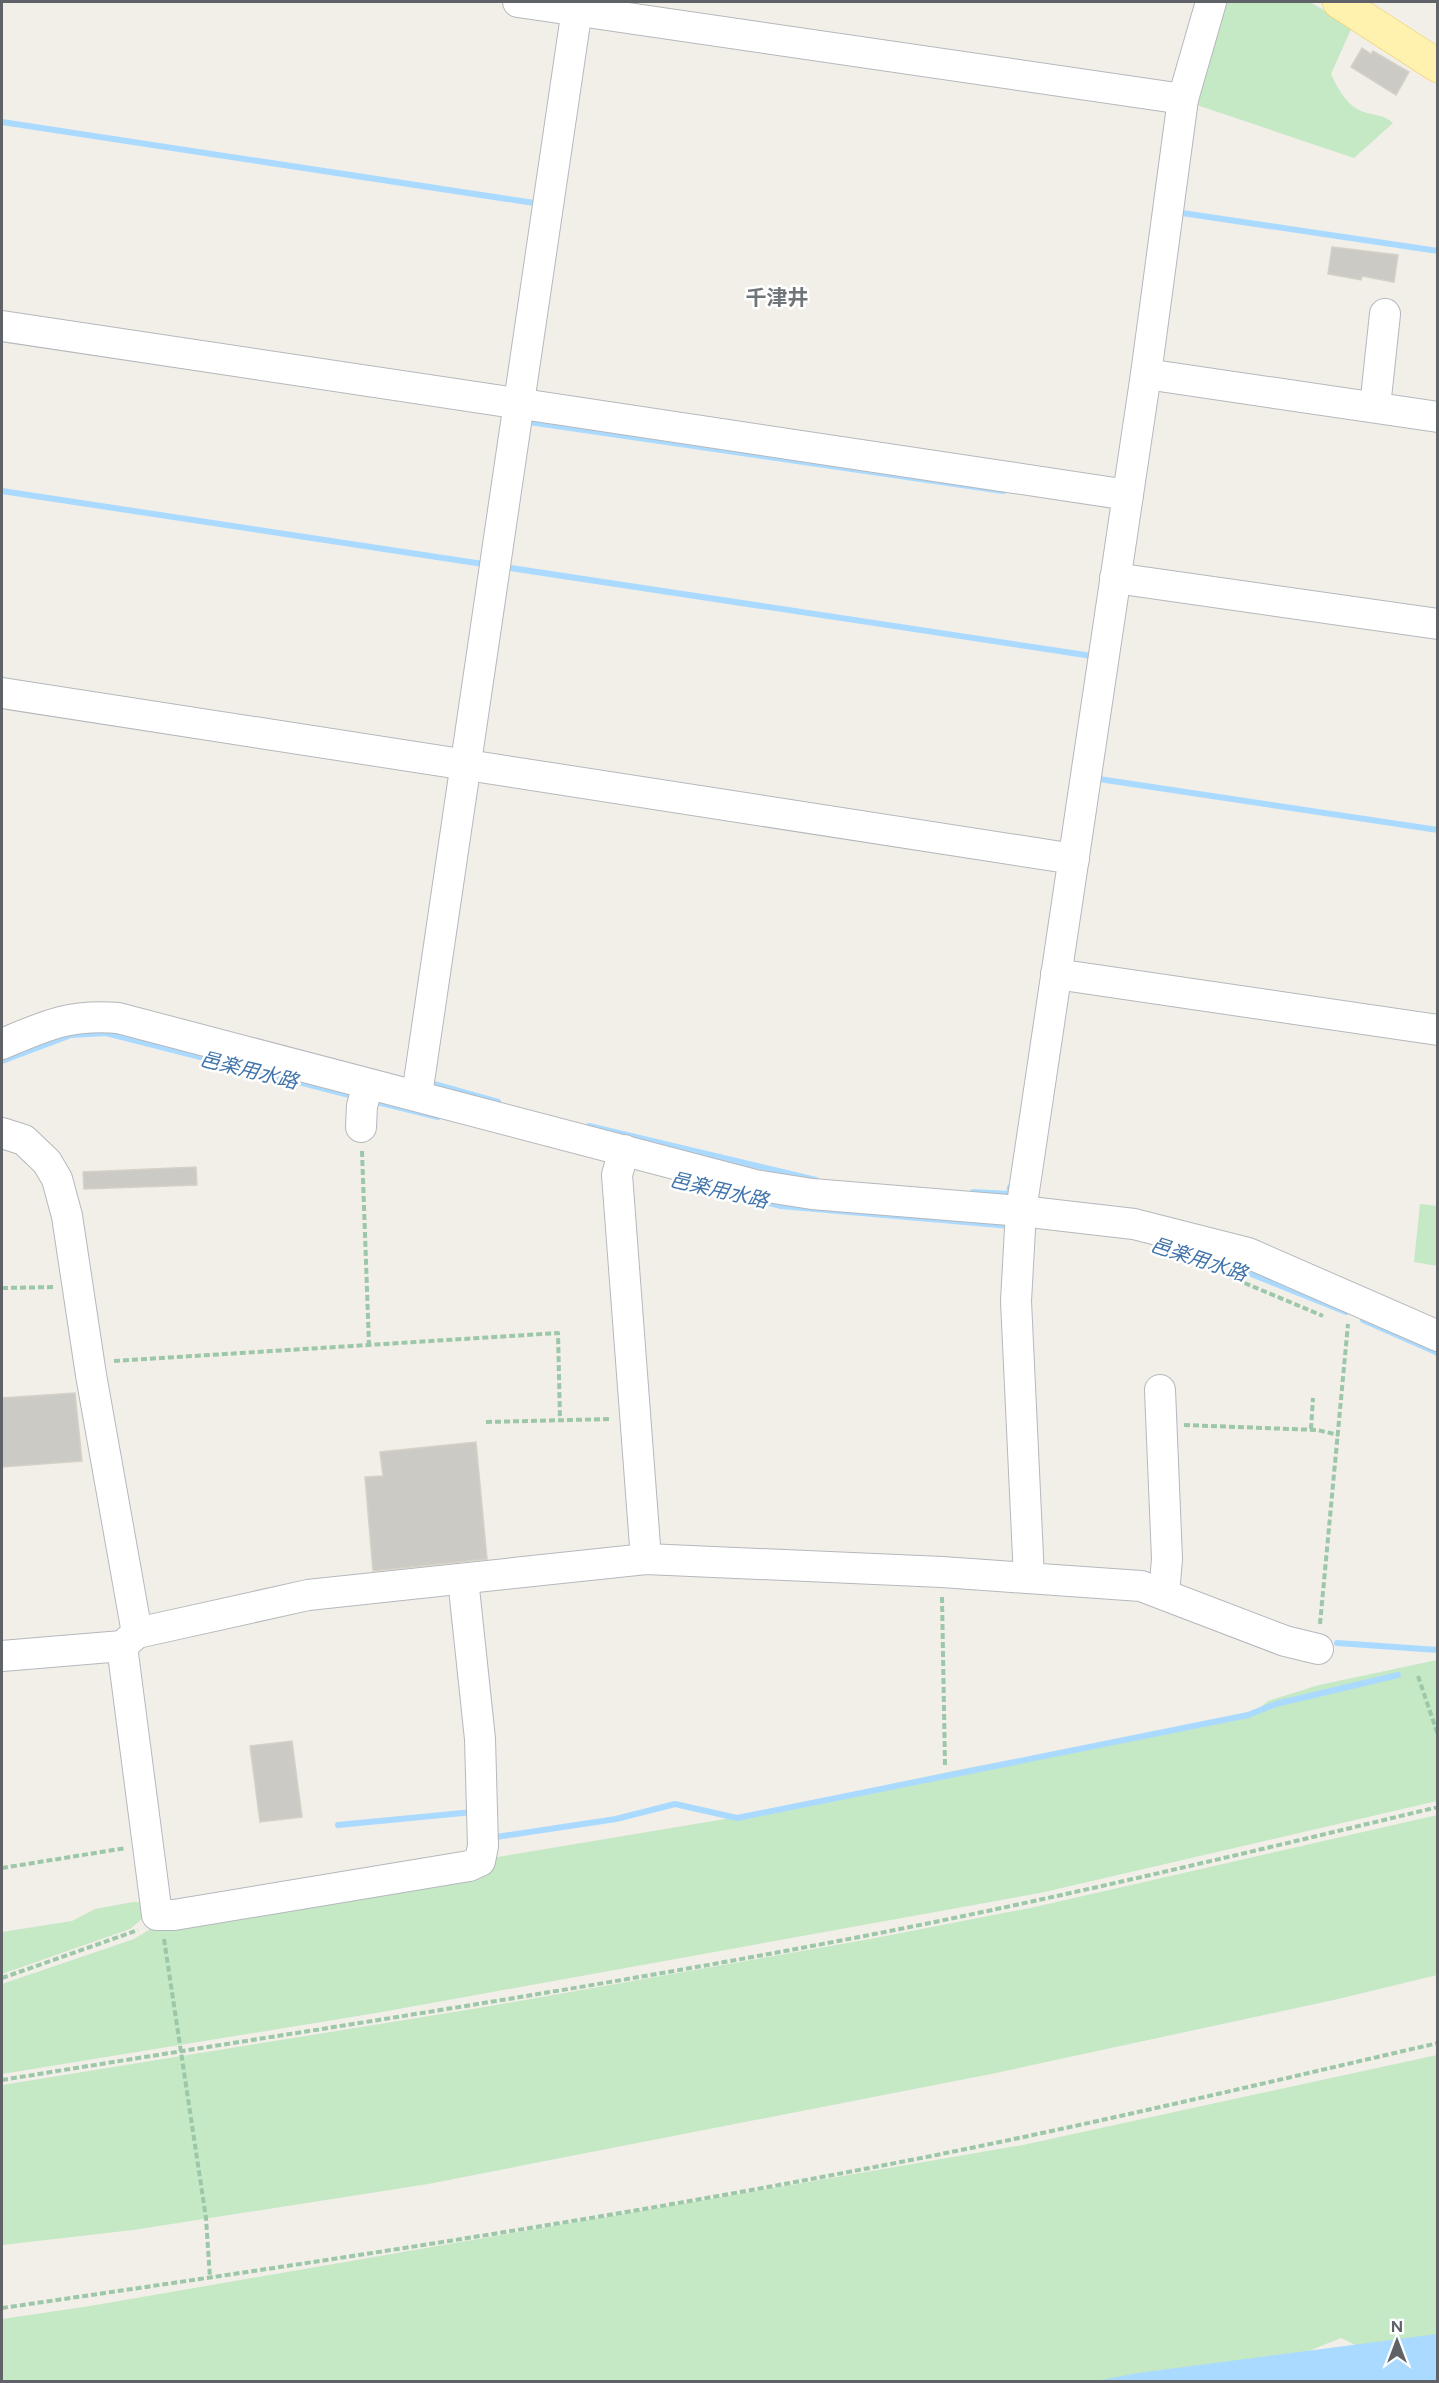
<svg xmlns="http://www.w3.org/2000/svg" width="1439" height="2383" font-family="Figtree,'Noto Sans JP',sans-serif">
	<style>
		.green { fill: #c5e8c5 }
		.water { fill: #aadaff }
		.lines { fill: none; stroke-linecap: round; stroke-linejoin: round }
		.stream { stroke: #aadaff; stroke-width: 6 }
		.building { fill: #cccac5; stroke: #d6d1c6; stroke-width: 1.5 }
		.minor-casing { stroke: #b5b8bc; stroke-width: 32 }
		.major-casing { stroke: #f2c960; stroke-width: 34 }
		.path { stroke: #9cc7a9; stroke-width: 4; stroke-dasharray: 6 3; stroke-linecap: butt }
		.minor { stroke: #fff; stroke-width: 30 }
		.major { stroke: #fff2af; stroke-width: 33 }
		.labels { text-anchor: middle; stroke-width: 5; stroke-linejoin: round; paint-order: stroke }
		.water-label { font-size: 20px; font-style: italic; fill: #4174aa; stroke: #fff }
		.quarter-label { font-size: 21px; font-weight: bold; fill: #70757a; stroke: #fff }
	</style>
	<rect width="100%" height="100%" fill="#f1efe8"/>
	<g class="green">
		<path d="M1222 2H1310L1352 27 1331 74C1337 87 1345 102 1357 109 1369 116 1382 113 1393 123L1354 158 1197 105 1195 99Z"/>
		<polygon points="1420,1204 1437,1206 1437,1266 1414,1262"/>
		<polygon points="1437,1660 1437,1801 1040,1893 382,2012 2,2074 2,1984 134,1939 152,1928 492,1858 731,1818 963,1769 1249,1717 1268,1701 1319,1685"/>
		<polygon points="1437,1815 1437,1975 1338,1999 991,2074 428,2184 133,2230 2,2245 2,2085 479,2008 870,1939 1035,1907"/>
		<polygon points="133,1902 146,1902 148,1914 130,1929 2,1974 2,1932 72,1921 95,1909"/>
		<polygon points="1437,2055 1437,2368 1396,2365 1341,2338 1235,2380 1222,2382 2,2382 2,2319 90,2306 1023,2145"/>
	</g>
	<polygon class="water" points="1437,2334 1437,2381 1096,2381 1138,2373"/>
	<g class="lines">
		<g class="stream">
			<polyline points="2,122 534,203 537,209"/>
			<polyline points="1182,213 1438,251"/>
			<polyline points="529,422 1003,491"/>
			<polyline points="2,491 483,564"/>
			<polyline points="504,567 1092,656"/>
			<polyline points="1099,779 1438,830"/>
			<polyline points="2,1061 71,1035 106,1033 357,1097"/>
			<polyline points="427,1082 498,1102"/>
			<polyline points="373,1101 438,1117"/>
			<polyline points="589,1126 816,1180"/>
			<polyline points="710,1188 781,1206 1011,1226"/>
			<polyline points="973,1192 1009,1194 1010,1187"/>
			<polyline points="1196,1255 1224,1263 1346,1312"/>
			<polyline points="1363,1320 1438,1353"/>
			<polyline points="1337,1643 1438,1650"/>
			<polyline points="338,1825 473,1812"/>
			<polyline points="492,1832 496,1837 616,1819 675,1804 737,1818 1248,1715 1276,1704 1398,1675"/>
		</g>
	</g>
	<g class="building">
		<polygon points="1362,48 1371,54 1373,51 1409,72 1396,95 1351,67"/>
		<polygon points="1332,247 1398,255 1394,282 1362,276 1361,280 1328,274"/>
		<polygon points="196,1167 197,1185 84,1189 83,1172"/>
		<polygon points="75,1393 82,1461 2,1467 2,1398"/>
		<polygon points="476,1442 487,1559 373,1571 365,1477 383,1476 380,1452"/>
		<polygon points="292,1741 302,1817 260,1822 250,1746"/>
	</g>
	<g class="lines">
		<g class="minor-casing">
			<g id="minor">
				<polyline points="518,2 1183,99"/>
				<polyline points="2,326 1128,495"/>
				<polyline points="1146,374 1438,417"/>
				<polyline points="1375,407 1385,314"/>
				<polyline points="1115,578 1438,624"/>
				<polyline points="2,693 1074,859"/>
				<polyline points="1056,974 1438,1030"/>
				<path d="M2 1044C45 1026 69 1014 118 1018L755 1185 812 1194 1021 1211 1134 1224 1248 1253 1438 1336"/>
				<polyline points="417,1095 578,2"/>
				<polyline points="361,1127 362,1106 368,1084"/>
				<polyline points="2,1133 24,1140 47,1162 57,1179 67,1216 91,1375 137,1633"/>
				<polyline points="624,1150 617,1175 646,1559"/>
				<polyline points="1160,1390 1167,1559 1164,1594"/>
				<polyline points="1029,1578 1016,1301 1021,1211 1146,374 1183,99 1211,2"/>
				<polyline points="122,1646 157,1915 174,1915 469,1866 480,1861 483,1846 480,1739 463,1579"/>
				<polyline points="2,1656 122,1646 137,1633 308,1595 646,1559 942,1572 1141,1586 1285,1641 1318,1649"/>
			</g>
		</g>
		<g class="major-casing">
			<polyline id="major" points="1339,2 1438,66"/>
		</g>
		<g class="path">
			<polyline points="362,1151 369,1345"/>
			<polyline points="1228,1276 1323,1316"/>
			<polyline points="2,1288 55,1287"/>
			<polyline points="114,1361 558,1333 560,1420"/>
			<polyline points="486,1422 611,1419"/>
			<polyline points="1184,1425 1317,1430 1339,1435"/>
			<polyline points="1311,1429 1313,1398"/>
			<polyline points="942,1597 945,1765"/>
			<polyline points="1320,1624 1348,1324"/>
			<polyline points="1418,1676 1438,1735"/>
			<polyline points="2,1868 126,1848"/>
			<polyline points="164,1939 206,2218 210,2278"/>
			<polyline points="2,1978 138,1930"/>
			<path d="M2 2080C301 2031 602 1988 900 1929 1080 1893 1259 1850 1438 1807"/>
			<path d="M2 2308C290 2266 578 2224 864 2169 1056 2133 1247 2087 1438 2043"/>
		</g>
		<use href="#minor" class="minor"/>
		<use href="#major" class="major"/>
	</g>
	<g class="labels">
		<g class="water-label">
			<text transform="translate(249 1070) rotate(14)" y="7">邑楽用水路</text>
			<text transform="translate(719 1190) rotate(13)" y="7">邑楽用水路</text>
			<text transform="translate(1199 1259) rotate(18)" y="7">邑楽用水路</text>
		</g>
		<g class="quarter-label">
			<text x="777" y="305">千津井</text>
		</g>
	</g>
	<rect width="1439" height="2383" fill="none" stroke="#5f6368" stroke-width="6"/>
	<g transform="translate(1397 2341)" stroke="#ffffff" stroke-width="4.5" paint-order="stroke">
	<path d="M0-4.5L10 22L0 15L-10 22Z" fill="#5f6368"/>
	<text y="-9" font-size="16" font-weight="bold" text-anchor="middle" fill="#5f6368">N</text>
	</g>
</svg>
